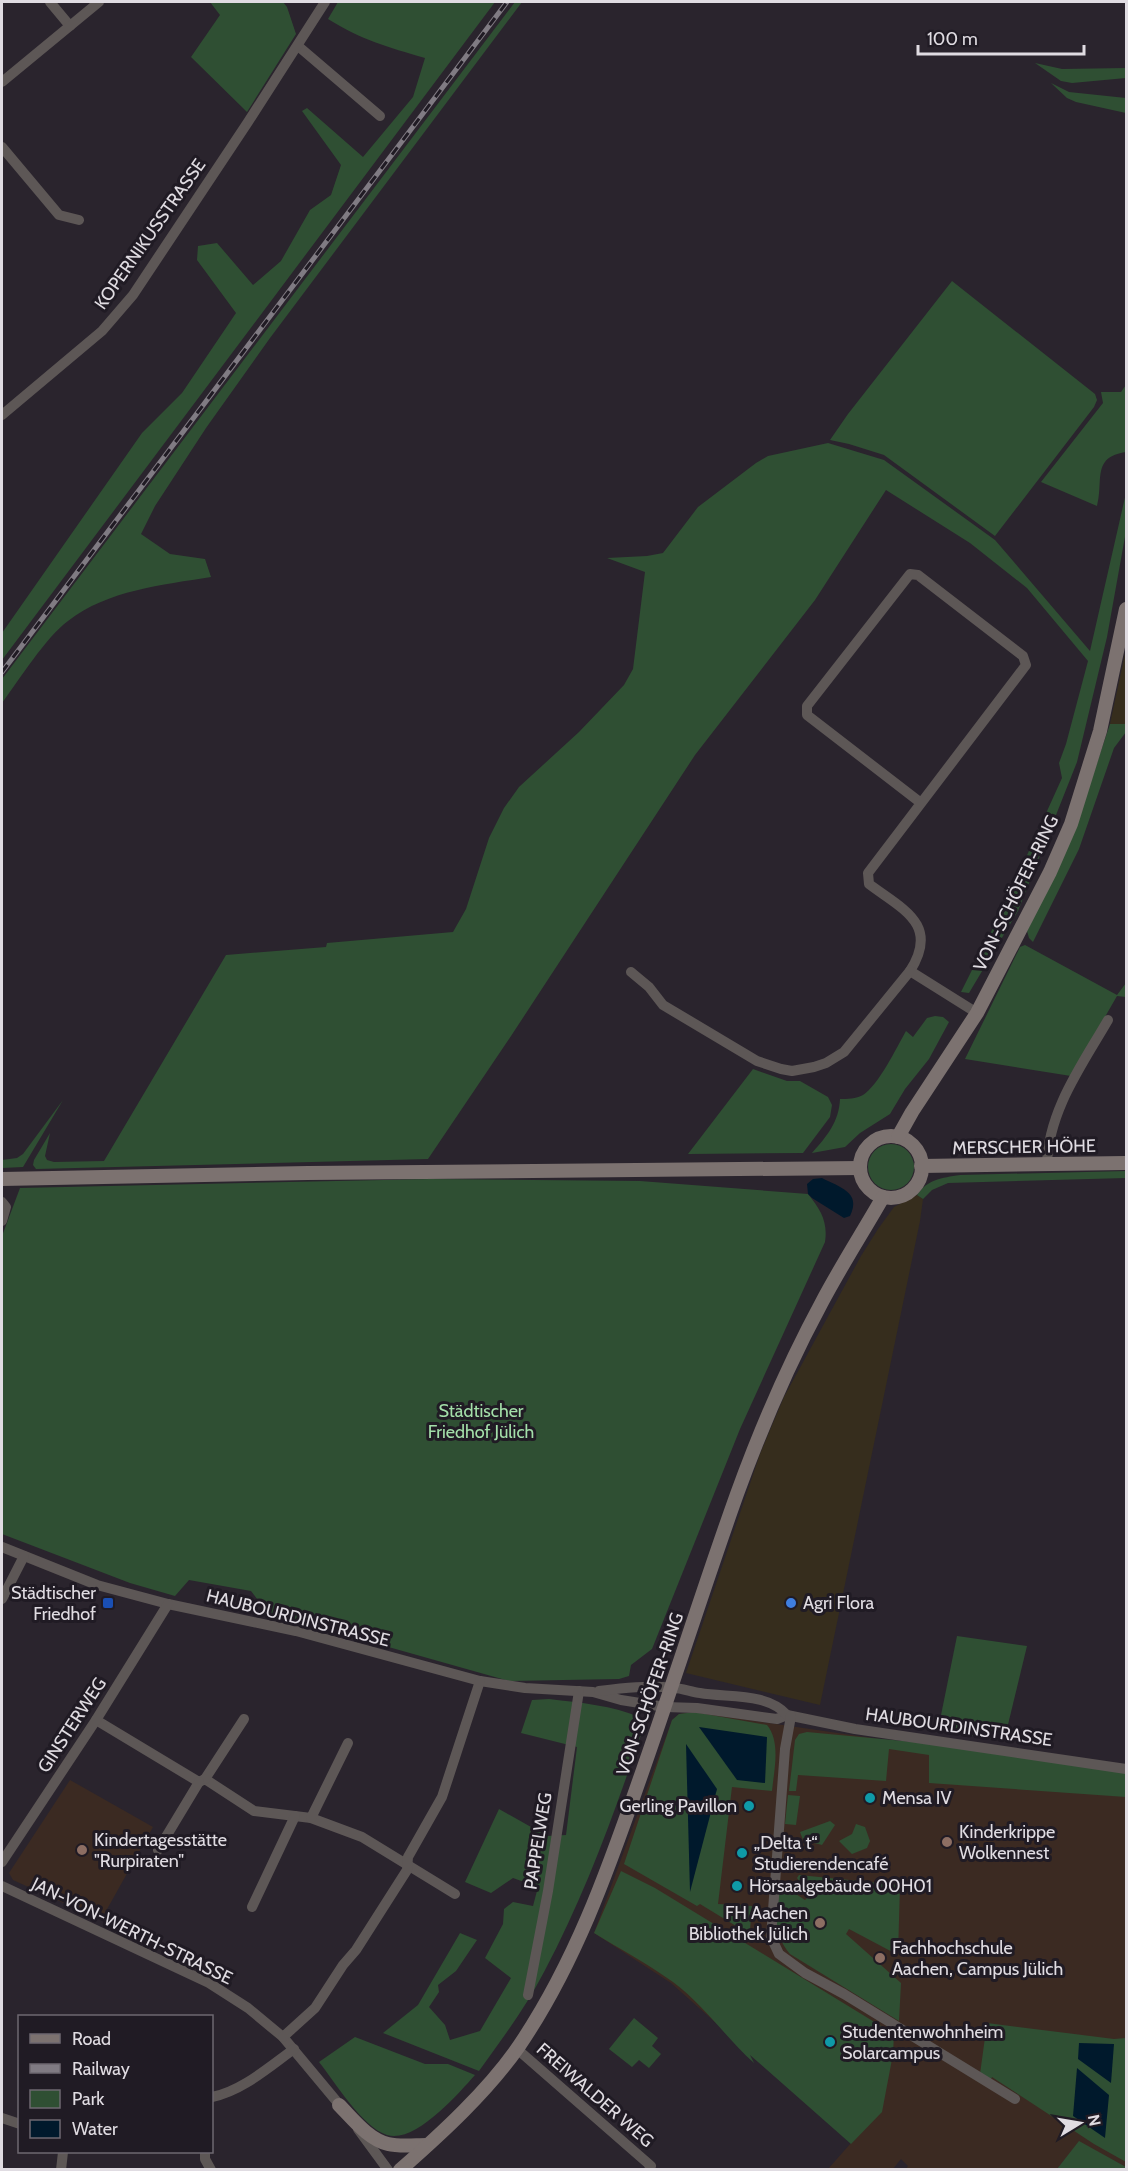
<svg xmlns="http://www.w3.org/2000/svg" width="1128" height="2171" font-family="Cabin,sans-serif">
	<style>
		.commercial { fill: #362d1d }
		.education { fill: #3b2a22 }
		.green { fill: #2f4f33 }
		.water { fill: #00192c }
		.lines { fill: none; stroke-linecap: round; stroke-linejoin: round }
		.street { stroke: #5d5756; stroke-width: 10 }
		.secondary { stroke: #7c7270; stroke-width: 14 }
		.rail-casing { stroke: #807b83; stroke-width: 5 }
		.rail { stroke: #201b24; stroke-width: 3; stroke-dasharray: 9; stroke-linecap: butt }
		.transit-dot { fill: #1a4fb4; stroke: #201b24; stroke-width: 2 }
		.shop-dot { fill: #3f7fe0; stroke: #201b24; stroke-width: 2 }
		.culture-dot { fill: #0f9aa8; stroke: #201b24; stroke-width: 2 }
		.education-dot { fill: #8d6e63; stroke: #201b24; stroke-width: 2 }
		.labels { text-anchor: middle; stroke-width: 6; stroke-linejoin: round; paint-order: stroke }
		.street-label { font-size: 18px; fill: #e0dce2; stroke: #201b24 }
		.park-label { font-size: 18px; fill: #a3dfa9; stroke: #201b24 }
		.poi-label { font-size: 18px; fill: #e0dce2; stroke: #201b24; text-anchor: start }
	</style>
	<rect width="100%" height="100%" fill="#2a242d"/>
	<g class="commercial">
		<polygon points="1126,649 1126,724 1110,724"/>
		<polygon points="917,1195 923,1199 920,1221 820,1705 686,1673 760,1454 784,1397 861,1256 878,1229 894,1207"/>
	</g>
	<g class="education">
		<polygon points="694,1712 1126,1775 1126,2167 1079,2142 1057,2169 906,2169 908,2166 901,2159 893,2169 828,2169 851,2143 671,1983 594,1933 672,1720 679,1714"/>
		<polygon points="70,1780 153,1827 101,1920 13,1880 9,1873"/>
	</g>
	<g class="green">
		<polygon points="210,2 257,2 258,3 283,2 287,7 296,34 247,112 191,57 220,15"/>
		<path d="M338 2H495L2 660V633L142 433 182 393 236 313 197 260 198 246 217 243 253 285 281 261 310 210 331 195 341 165 302 111 307 108 363 157 413 97 425 58C387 47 362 40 328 19Z"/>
		<path d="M515 2H522L270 338 206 428 155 506 141 534 170 554 205 559 211 577C162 585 108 590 68 621 46 637 19 680 2 703V679Z"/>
		<polygon points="1035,63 1062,69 1126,68 1126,78 1072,83 1061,81"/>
		<polygon points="1051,83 1069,92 1126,98 1126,113 1076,102 1067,98"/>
		<polygon points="952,281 1095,394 1097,400 1094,407 995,536 884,455 849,444 830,440 848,414"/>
		<path d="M1126 385V452C1091 457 1104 481 1097 506L1041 482 1103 403 1101 392H1121Z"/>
		<polygon points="828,443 884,460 995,540 1090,651 1126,493 1126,531 1107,637 1077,762 1018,911 969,993 961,992 1004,906 1062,778 1059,763 1066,744 1088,661 1027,588 970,543 886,490 815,600 695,755 513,1033 428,1159 36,1169 33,1165 34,1160 50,1133 45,1156 47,1160 54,1162 104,1161 226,955 326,947 327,943 453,932 466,909 489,838 504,808 519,787 579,732 624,685 633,669 645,572 607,558 647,556 663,553 698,507 756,463 768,456"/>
		<polygon points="1110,724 1126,724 1126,732 1114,748 1079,849 1033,942 1029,938 1027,931 1047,890 1082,808"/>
		<polygon points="1025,945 1117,995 1126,983 1126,997 1117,996 1071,1076 965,1059 1020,947"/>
		<path d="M935 1016 943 1017 949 1022 929 1059 905 1089 890 1114 860 1133 845 1147 812 1153C827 1136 839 1122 840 1099 847 1099 856 1099 863 1095 878 1086 897 1047 906 1031L913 1037 927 1018Z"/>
		<polygon points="753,1069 787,1081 800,1081 828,1097 832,1105 830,1117 803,1153 688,1154"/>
		<polygon points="63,1100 23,1167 2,1168 2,1160 17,1158 23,1154"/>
		<circle cx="891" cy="1167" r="23"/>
		<path d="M1126 1171V1178L948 1183 932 1190 923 1199 917 1195C928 1179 941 1178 960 1175Z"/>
		<path d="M430 1179 640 1181 808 1194C821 1210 828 1222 825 1242L740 1429 652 1649 631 1665 629 1676 619 1679 509 1681 268 1613 251 1591 189 1580 175 1596 130 1583 2 1534V1236L20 1188Z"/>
		<polygon points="957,1636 1027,1646 1004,1741 938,1730"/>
		<path d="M549 1699C581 1703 612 1705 641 1718L642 1732C614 1814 585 1895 544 1972 526 2007 502 2039 479 2071L383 2033 418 2005 460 1933 477 1940 456 1971 438 1985 439 1992 429 2007 445 2025 450 2040 480 2031 511 1978 485 1958 503 1924 504 1909 513 1902 533 1906 538 1887 513 1878 491 1893 465 1882 499 1809 547 1836 566 1835 577 1747 521 1733 532 1700Z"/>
		<path d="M694 1712 767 1725C781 1742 774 1770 772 1791L732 1787 718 1904 752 1906 750 1930 741 1929 700 1904 697 1906 624 1864 672 1720 679 1714Z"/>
		<polygon points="807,1732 925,1743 1126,1769 1126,1797 929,1783 929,1755 889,1749 886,1781 798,1775 796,1791 789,1791 795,1740 799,1734"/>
		<polygon points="788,1795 800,1796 796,1825 785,1824"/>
		<polygon points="830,1821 835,1825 822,1845 803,1840 800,1832"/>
		<polygon points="856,1824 865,1827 870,1841 867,1848 852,1854 839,1841 852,1834"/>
		<path d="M621 1871 655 1888 894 2034 893 2054 882 2112 851 2144 750 2055 754 2063C726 2038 704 2005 673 1982 648 1964 620 1949 594 1933Z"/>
		<path d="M799 1875 900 1885 898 1955 849 1929 846 1934 901 1983 899 2021 790 1954C771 1931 776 1911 779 1883L805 1900 810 1895 797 1878Z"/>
		<polygon points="634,2018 658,2038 652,2046 661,2054 649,2068 639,2060 632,2067 609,2049"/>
		<polygon points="987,2023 1114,2039 1126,2038 1126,2162 1094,2144 992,2077 990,2081 980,2074"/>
		<path d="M355 2037 425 2064H448L475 2075C458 2094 415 2144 387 2135 362 2127 335 2082 319 2062Z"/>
		<polygon points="1079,2141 1126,2167 1126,2169 1057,2169"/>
	</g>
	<g class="water">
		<path d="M822 1178C839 1187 862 1192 850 1216L844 1218 812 1198 808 1194 807 1184 813 1179Z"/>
		<polygon points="699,1727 767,1737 765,1783 737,1780"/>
		<polygon points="686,1744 717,1789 690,1892"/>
		<polygon points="1079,2043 1114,2044 1111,2083 1078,2059"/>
		<polygon points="1077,2068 1109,2095 1105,2138 1073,2116"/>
	</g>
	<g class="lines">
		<g class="street">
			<polyline points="50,2 70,26"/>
			<polyline points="298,46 380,116"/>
			<polyline points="2,82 99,2"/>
			<polyline points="2,147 59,215 79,220"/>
			<polyline points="2,415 102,331 133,295 248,122 325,2"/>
			<path d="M910 971C940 924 902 909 869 884L868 873 1026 665 1023 656 918 575 910 574 807 706V715L921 803"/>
			<polyline points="631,972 649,987 663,1005 757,1061 781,1069 792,1071 814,1067 826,1063 844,1052 910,971 977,1013"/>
			<path d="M1047 1165C1048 1111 1082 1065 1108 1020"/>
			<polyline points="2,1202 6,1207 2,1221"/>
			<polyline points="2,1547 97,1585 168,1604 296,1631 480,1681 525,1688 593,1692 621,1700 665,1707 697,1708 777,1719 787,1715 855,1729 1126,1769"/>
			<polyline points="2,1599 24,1556"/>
			<path d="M599 1691C623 1688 649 1685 673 1688 682 1688 691 1692 700 1693 727 1698 767 1692 787 1715"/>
			<polyline points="791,1716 785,1749 771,1937 779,1954 805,1973 844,1994 1015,2099"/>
			<polyline points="96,1720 199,1782 205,1779 254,1811 311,1818 362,1837 455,1894"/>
			<polyline points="205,1779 244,1719"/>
			<polyline points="311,1818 348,1743"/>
			<polyline points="158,1850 199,1782"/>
			<polyline points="2,1862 96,1720 168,1604"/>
			<polyline points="2,1886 209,1983 248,2008 283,2037 343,2109"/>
			<polyline points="252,1907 295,1816"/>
			<polyline points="528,1995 548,1891 579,1691"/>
			<polyline points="283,2037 315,2008 343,1965 356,1950 407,1870 408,1857 442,1797 480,1681"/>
			<polyline points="517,2049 651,2166 649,2170"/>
			<path d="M212 2097C242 2091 269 2067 294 2049"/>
			<polyline points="2,2118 20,2124"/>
			<polyline points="358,2129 388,2170"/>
			<polyline points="205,2152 205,2159 211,2170"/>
			<polyline points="61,2170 63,2152"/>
		</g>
		<g class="secondary">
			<circle cx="891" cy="1167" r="31"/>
			<polyline points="898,1137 912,1112 977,1013 1050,872 1071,824 1100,731 1126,609"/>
			<polyline points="921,1166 1126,1163"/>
			<polyline points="2,1179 308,1173 860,1168"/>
			<path d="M339 2105C353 2119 368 2139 388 2144 400 2147 415 2145 427 2145"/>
			<path d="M400 2170C441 2134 488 2091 519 2046 574 1965 607 1873 639 1781 673 1685 703 1589 737 1494 761 1428 789 1363 822 1302 841 1266 863 1232 883 1197"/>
		</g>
		<g class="rail-casing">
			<polyline id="rail" points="2,672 507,2"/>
		</g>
		<use href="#rail" class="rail"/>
	</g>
	<rect class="transit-dot" x="102" y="1597" width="12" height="12" rx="3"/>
	<circle class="shop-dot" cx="791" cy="1603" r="6"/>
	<g class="culture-dot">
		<circle cx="870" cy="1798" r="6"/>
		<circle cx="749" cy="1806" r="6"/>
		<circle cx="742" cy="1853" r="6"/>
		<circle cx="737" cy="1886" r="6"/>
		<circle cx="830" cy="2042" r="6"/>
	</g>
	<g class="education-dot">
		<circle cx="947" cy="1842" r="6"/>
		<circle cx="82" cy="1850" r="6"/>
		<circle cx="820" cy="1923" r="6"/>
		<circle cx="880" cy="1958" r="6"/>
	</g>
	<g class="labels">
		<g class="street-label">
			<text transform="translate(150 234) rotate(-55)" y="6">KOPERNIKUSSTRASSE</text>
			<text transform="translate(1016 893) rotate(-64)" y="6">VON-SCHÖFER-RING</text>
			<text transform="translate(1024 1147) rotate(-1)" y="6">MERSCHER HÖHE</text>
			<text transform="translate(298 1618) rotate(14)" y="6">HAUBOURDINSTRASSE</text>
			<text transform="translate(650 1694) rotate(-71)" y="6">VON-SCHÖFER-RING</text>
			<text transform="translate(72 1725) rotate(-57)" y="6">GINSTERWEG</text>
			<text transform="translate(959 1727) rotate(8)" y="6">HAUBOURDINSTRASSE</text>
			<text transform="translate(538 1841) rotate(-81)" y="6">PAPPELWEG</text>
			<text transform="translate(132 1931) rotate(26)" y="6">JAN-VON-WERTH-STRASSE</text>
			<text transform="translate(595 2095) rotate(41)" y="6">FREIWALDER WEG</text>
		</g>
		<g class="park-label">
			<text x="481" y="1417">Städtischer<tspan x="481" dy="21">Friedhof Jülich</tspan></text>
		</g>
		<g class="poi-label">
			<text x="96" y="1599" text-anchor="end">Städtischer<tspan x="96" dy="21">Friedhof</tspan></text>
			<text x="803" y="1609">Agri Flora</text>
			<text x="882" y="1804">Mensa IV</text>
			<text x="737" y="1812" text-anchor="end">Gerling Pavillon</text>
			<text x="959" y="1838">Kinderkrippe<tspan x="959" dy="21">Wolkennest</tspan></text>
			<text x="94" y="1846">Kindertagesstätte<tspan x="94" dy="21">"Rurpiraten"</tspan></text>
			<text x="754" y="1849">„Delta t“<tspan x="754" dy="21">Studierendencafé</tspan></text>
			<text x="749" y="1892">Hörsaalgebäude 00H01</text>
			<text x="808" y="1919" text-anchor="end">FH Aachen<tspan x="808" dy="21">Bibliothek Jülich</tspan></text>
			<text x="892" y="1954">Fachhochschule<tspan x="892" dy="21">Aachen, Campus Jülich</tspan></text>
			<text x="842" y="2038">Studentenwohnheim<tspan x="842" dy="21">Solarcampus</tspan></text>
		</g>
	</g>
	<rect width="1128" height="2171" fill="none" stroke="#e0dce2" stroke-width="6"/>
	<rect x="18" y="2015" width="195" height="138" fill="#201b24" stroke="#6d6870" stroke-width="1.5"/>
	<rect x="30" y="2034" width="30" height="9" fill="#7c7270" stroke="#6d6870" stroke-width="1.5"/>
	<text x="72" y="2045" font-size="18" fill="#e0dce2">Road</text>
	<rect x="30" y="2064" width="30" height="9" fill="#807b83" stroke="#6d6870" stroke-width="1.5"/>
	<text x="72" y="2075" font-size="18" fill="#e0dce2">Railway</text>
	<rect x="30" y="2090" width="30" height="18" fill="#2f4f33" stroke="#6d6870" stroke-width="1.5"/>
	<text x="72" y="2105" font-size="18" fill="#e0dce2">Park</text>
	<rect x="30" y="2120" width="30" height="18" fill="#00192c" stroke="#6d6870" stroke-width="1.5"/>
	<text x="72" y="2135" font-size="18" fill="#e0dce2">Water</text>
	<g transform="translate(1080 2123) rotate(79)" stroke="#201b24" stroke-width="4.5" paint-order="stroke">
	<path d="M0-4.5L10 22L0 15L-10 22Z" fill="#e0dce2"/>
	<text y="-9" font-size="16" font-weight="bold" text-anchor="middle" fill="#e0dce2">N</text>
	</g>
	<path d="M918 45v9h166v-9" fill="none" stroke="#e0dce2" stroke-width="3"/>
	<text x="927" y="45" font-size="18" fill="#e0dce2" stroke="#201b24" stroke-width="4.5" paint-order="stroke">100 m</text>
</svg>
